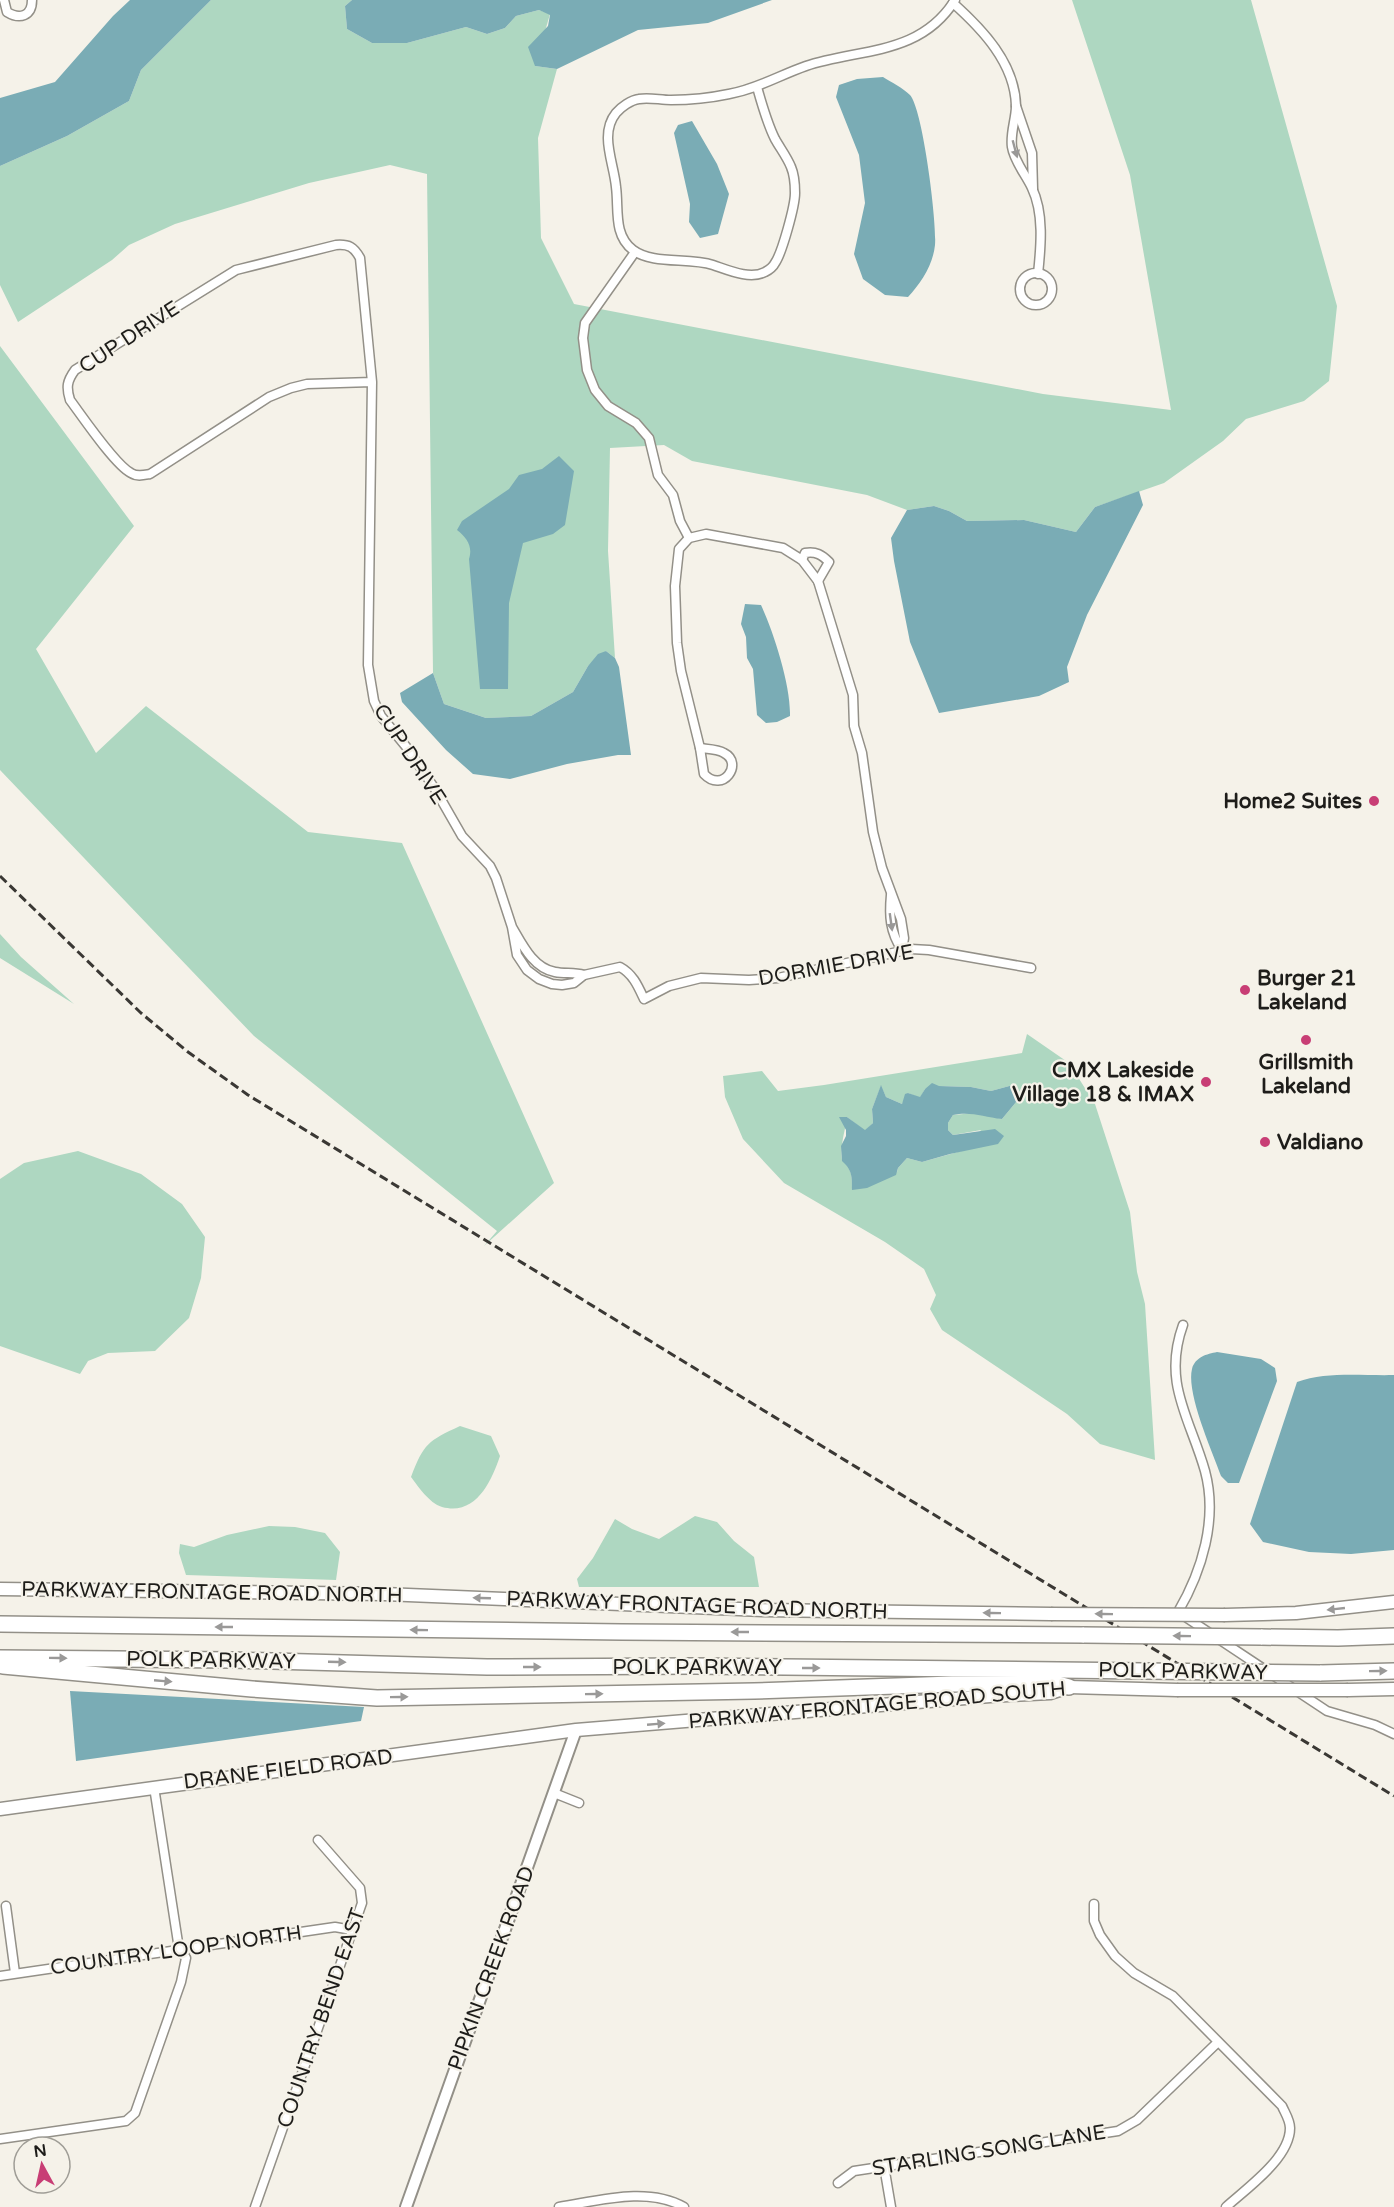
<svg xmlns="http://www.w3.org/2000/svg" width="1394" height="2207" font-family="'Varela Round',sans-serif">
	<style>
		.green { fill: #aed7c1; fill-rule: evenodd }
		.water { fill: #7aacb5 }
		.lines { fill: none; stroke-linecap: round; stroke-linejoin: round }
		.minor-casing { stroke: #939088; stroke-width: 11 }
		.tertiary-casing { stroke: #939088; stroke-width: 14 }
		.secondary-casing { stroke: #939088; stroke-width: 15 }
		.primary-casing { stroke: #939088; stroke-width: 15 }
		.motorway-casing { stroke: #939088; stroke-width: 18 }
		.minor { stroke: #fff; stroke-width: 8 }
		.tertiary { stroke: #fff; stroke-width: 10 }
		.secondary { stroke: #fff; stroke-width: 12 }
		.primary { stroke: #fff; stroke-width: 12 }
		.motorway { stroke: #fff; stroke-width: 15 }
		.rail { stroke: #3a3834; stroke-width: 3; stroke-dasharray: 9 4.5; stroke-linecap: butt }
		.secondary-bridge-casing { stroke: #939088; stroke-width: 15; stroke-linecap: butt }
		.primary-bridge-casing { stroke: #939088; stroke-width: 15; stroke-linecap: butt }
		.motorway-bridge-casing { stroke: #939088; stroke-width: 18; stroke-linecap: butt }
		.secondary-bridge { stroke: #fff; stroke-width: 12 }
		.primary-bridge { stroke: #fff; stroke-width: 12 }
		.motorway-bridge { stroke: #fff; stroke-width: 15 }
		.oneway { fill: #9a9998 }
		.poi-dot { fill: #c83e75; stroke: #f5f2e9; stroke-width: 2 }
		.labels { text-anchor: middle; stroke-width: 4.5; stroke-linejoin: round; paint-order: stroke }
		.street-label { font-size: 21px; fill: #1e1d1a; stroke: #f5f2e9 }
		.poi-label { font-size: 21px; font-weight: bold; fill: #1e1d1a; stroke: #f5f2e9; text-anchor: end }
	</style>
	<rect width="100%" height="100%" fill="#f5f2e9"/>
	<g class="green">
		<polygon points="211,0 352,0 345,6 347,29 372,43 407,43 466,27 487,34 505,28 516,16 539,10 550,14 535,66 557,69 538,138 541,238 574,304 1043,394 1171,410 1130,175 1072,0 1251,0 1337,306 1329,381 1304,401 1246,419 1223,441 1164,483 1095,507 1076,532 1024,520 967,521 949,511 934,506 907,510 867,495 692,461 664,445 610,448 608,551 615,658 606,651 588,666 573,692 531,716 486,718 444,704 433,673 427,174 390,165 309,183 175,224 129,245 112,260 18,322 0,285 0,166 67,136 129,101 141,70"/>
		<polygon points="0,346 134,526 36,649 96,753 146,706 308,832 402,843 554,1183 484,1246 497,1231 254,1036 0,770"/>
		<polygon points="0,934 21,957 74,1004 0,958"/>
		<path d="M1027 1034 1069 1063 1095 1104 1130 1212 1137 1272 1145 1304 1155 1460 1100 1444 1067 1414 942 1330 930 1309 936 1295 924 1269 885 1242 784 1183 743 1139 725 1097 723 1076 762 1071 778 1091 824 1085 1022 1053ZM1013 1085 1022 1095 1002 1119 974 1113 953 1115 948 1123V1130L953 1135 981 1130 965 1150 922 1162 907 1158 898 1168 897 1172 852 1189C852 1176 852 1169 842 1160 840 1145 845 1132 847 1117L865 1131 873 1123 872 1109 881 1086 886 1097 902 1104 908 1093 920 1098 925 1089 939 1086 971 1087 991 1091Z"/>
		<polygon points="78,1151 141,1174 182,1204 205,1237 201,1278 189,1318 155,1351 108,1353 88,1361 80,1374 0,1346 0,1179 24,1163"/>
		<path d="M460 1426 491 1436 500 1456C491 1482 476 1516 442 1507 429 1503 418 1486 411 1477 424 1443 428 1441 460 1426Z"/>
		<polygon points="695,1516 717,1522 734,1541 754,1557 759,1587 579,1587 577,1579 593,1558 615,1519 632,1529 659,1539"/>
		<polygon points="269,1526 295,1527 325,1533 340,1552 336,1580 186,1575 179,1553 180,1544 194,1547 227,1535"/>
	</g>
	<g class="water">
		<polygon points="130,0 211,0 141,70 129,101 67,136 0,166 0,98 55,82 113,16"/>
		<polygon points="352,0 772,0 708,23 638,30 557,69 535,66 528,47 548,26 550,15 539,10 516,16 505,28 487,34 466,27 407,43 372,43 347,29 345,6"/>
		<path d="M883 77C891 82 903 88 910 95 923 110 937 222 935 245 933 265 921 283 908 297L885 295 863 279 854 254 865 203 859 155 836 97 839 85 857 79Z"/>
		<polygon points="692,121 717,164 729,194 718,234 700,238 689,222 690,204 674,133 678,125"/>
		<path d="M559 456 574 471 565 525 553 534 523 543 509 603 508 689H480L469 559C473 546 467 538 457 530L462 521 509 489 519 475 542 469Z"/>
		<polygon points="1139,491 1143,505 1087,615 1067,667 1069,682 1039,696 939,713 910,642 894,561 891,538 907,510 934,506 949,511 967,521 1024,520 1076,532 1095,507"/>
		<path d="M745 604 761 605C774 633 791 686 790 716L777 722 766 723 757 715 753 669 747 658 746 637 741 624Z"/>
		<polygon points="606,651 615,658 619,667 631,755 618,755 567,764 510,779 473,774 446,750 402,702 400,693 433,673 444,704 486,718 531,716 573,692 588,666 598,654"/>
		<path d="M932 1083 939 1086 971 1087 991 1091 1013 1085 1022 1095 1002 1119C984 1117 970 1111 953 1115L948 1123V1130L953 1135 995 1129 1004 1136 998 1144 950 1154 922 1162 907 1158 898 1168 896 1175 867 1188 852 1190C852 1176 852 1170 842 1161L841 1146 846 1136V1130L839 1117H847L865 1130 873 1123 872 1109 881 1085 886 1097 902 1104 905 1094 908 1093 920 1097 925 1089Z"/>
		<path d="M1217 1352 1261 1359 1275 1368 1277 1381 1239 1483H1228L1221 1476C1212 1451 1186 1393 1192 1369 1195 1357 1207 1354 1217 1352Z"/>
		<path d="M1394 1375V1550L1351 1554 1309 1552 1263 1542 1250 1524 1297 1382C1327 1371 1363 1376 1394 1375Z"/>
		<polygon points="70,1691 364,1707 361,1721 76,1761"/>
	</g>
	<g class="lines">
		<g class="minor-casing">
			<g id="minor">
				<path d="M4 0 7 12C20 20 32 16 32 0"/>
				<path d="M953 3C982 29 1015 63 1016 106 1016 119 1010 133 1012 147 1014 161 1026 175 1032 188 1044 213 1041 246 1038 274"/>
				<path d="M757 87C762 105 767 123 775 139 780 148 787 157 791 167 794 174 795 185 795 193 795 206 782 253 775 263 773 267 769 270 765 272 750 280 728 270 713 265 688 257 653 265 633 250 613 235 619 209 616 187 614 163 599 134 616 113 621 107 631 100 639 99 649 97 660 100 671 100 690 100 710 98 729 94 757 89 780 75 806 66 860 48 920 56 955 0"/>
				<polyline points="1016,106 1032,153 1033,189"/>
				<polyline points="635,252 585,323 583,338 587,370 595,390 608,406 636,423 649,438 658,475 673,495 680,521 689,538"/>
				<circle cx="1036" cy="289" r="16"/>
				<path d="M372 382 307 384 291 388 269 397 150 474C144 475 137 477 131 473 115 465 82 416 70 400 66 387 67 381 75 370L236 270 336 245C349 244 354 247 360 258L372 382 368 665 374 701 381 716 408 749 435 789 462 836 490 866 496 878 512 927 517 955 527 970 539 979 552 984 562 985 574 983 584 975C574 972 565 974 555 972 533 968 522 944 512 927"/>
				<path d="M802 560 805 553C816 551 822 555 829 562L818 581"/>
				<polyline points="700,748 681,671 677,643 675,586 679,549 689,538 706,534 783,548 802,560 818,581 853,695 854,726 862,753 873,832 882,868 901,919 904,938 902,950"/>
				<path d="M700 748C707 749 718 749 724 753 744 763 723 794 704 774Z"/>
				<path d="M891 895C889 916 890 932 902 950"/>
				<path d="M584 975 620 967C633 974 638 986 644 999L669 986 701 978 749 980 778 978 911 949 929 950 1031 968"/>
				<path d="M1183 1325C1162 1383 1190 1418 1205 1471 1218 1519 1202 1571 1178 1612L1327 1711 1375 1725 1394 1734"/>
				<polyline points="554,1793 579,1803"/>
				<path d="M1094 1904V1921L1100 1935 1115 1956 1134 1973 1173 1996 1282 2106C1285 2113 1290 2120 1290 2128 1290 2158 1247 2188 1226 2207"/>
				<polyline points="6,1906 15,1973"/>
				<polyline points="0,1976 335,1927 352,1930"/>
				<polyline points="0,2139 126,2121 135,2113 181,1982 186,1958 179,1949 154,1787"/>
				<polyline points="884,2166 891,2207"/>
				<polyline points="838,2183 854,2171 1118,2131 1137,2120 1218,2042"/>
				<polyline points="255,2207 362,1903 360,1888 318,1840"/>
				<path d="M559 2207C598 2201 647 2186 684 2207"/>
			</g>
		</g>
		<g class="tertiary-casing">
			<polyline id="tertiary" points="406,2207 576,1730"/>
		</g>
		<g class="secondary-casing">
			<g id="secondary">
				<polyline points="0,1589 384,1594 763,1610 1051,1614"/>
				<polyline points="1225,1615 1296,1613 1394,1602"/>
				<polyline points="0,1809 576,1730 990,1696 1050,1693 1069,1687"/>
			</g>
		</g>
		<g class="primary-casing">
			<g id="primary">
				<polyline points="1069,1687 1177,1690"/>
				<polyline points="1348,1690 1394,1689"/>
			</g>
		</g>
		<g class="motorway-casing">
			<g id="motorway">
				<polyline points="0,1624 622,1632 1084,1635"/>
				<polyline points="1261,1637 1338,1638 1394,1636"/>
				<polyline points="0,1658 233,1660 487,1667 694,1666 1144,1671"/>
				<polyline points="3,1666 252,1689 377,1698 754,1691 952,1684 1058,1684 1069,1687"/>
				<polyline points="1320,1673 1394,1671"/>
			</g>
		</g>
		<use href="#minor" class="minor"/>
		<use href="#tertiary" class="tertiary"/>
		<use href="#secondary" class="secondary"/>
		<use href="#primary" class="primary"/>
		<use href="#motorway" class="motorway"/>
		<polyline class="rail" points="0,876 141,1013 188,1052 248,1095 1394,1796"/>
		<g class="secondary-bridge-casing">
			<polyline id="secondary-bridge" points="1051,1614 1225,1615"/>
		</g>
		<g class="primary-bridge-casing">
			<polyline id="primary-bridge" points="1177,1690 1348,1690"/>
		</g>
		<g class="motorway-bridge-casing">
			<g id="motorway-bridge">
				<polyline points="1084,1635 1261,1637"/>
				<polyline points="1144,1671 1320,1673"/>
			</g>
		</g>
		<use href="#secondary-bridge" class="secondary-bridge"/>
		<use href="#primary-bridge" class="primary-bridge"/>
		<use href="#motorway-bridge" class="motorway-bridge"/>
	</g>
	<defs><path id="oneway-solid" d="M-6-.8H1V-3.2L6.5 0L1 3.2V.8H-6Z" transform="scale(1.5)"/></defs>
	<g class="oneway">
		<use href="#oneway-solid" transform="translate(1015 149) rotate(75)"/>
		<use href="#oneway-solid" transform="translate(891 922) rotate(82)"/>
		<use href="#oneway-solid" transform="translate(482 1598) rotate(-178)"/>
		<use href="#oneway-solid" transform="translate(1336 1609) rotate(174)"/>
		<use href="#oneway-solid" transform="translate(992 1613) rotate(-179)"/>
		<use href="#oneway-solid" transform="translate(1104 1614) rotate(-179)"/>
		<use href="#oneway-solid" transform="translate(224 1627) rotate(-180)"/>
		<use href="#oneway-solid" transform="translate(419 1630) rotate(-179)"/>
		<use href="#oneway-solid" transform="translate(740 1632) rotate(-180)"/>
		<use href="#oneway-solid" transform="translate(1182 1636) rotate(-179)"/>
		<use href="#oneway-solid" transform="translate(58 1658) rotate(1)"/>
		<use href="#oneway-solid" transform="translate(337 1662) rotate(2)"/>
		<use href="#oneway-solid" transform="translate(532 1667)"/>
		<use href="#oneway-solid" transform="translate(811 1668)"/>
		<use href="#oneway-solid" transform="translate(1378 1671) rotate(-1)"/>
		<use href="#oneway-solid" transform="translate(163 1681) rotate(5)"/>
		<use href="#oneway-solid" transform="translate(594 1694) rotate(-1)"/>
		<use href="#oneway-solid" transform="translate(399 1697) rotate(-1)"/>
		<use href="#oneway-solid" transform="translate(656 1724) rotate(-5)"/>
	</g>
	<g class="poi-dot">
		<circle cx="1374" cy="801" r="6"/>
		<circle cx="1245" cy="990" r="6"/>
		<circle cx="1306" cy="1040" r="6"/>
		<circle cx="1206" cy="1082" r="6"/>
		<circle cx="1265" cy="1142" r="6"/>
	</g>
	<g class="labels">
		<g class="street-label">
			<text transform="translate(129 337) rotate(-33)" y="7">CUP DRIVE</text>
			<text transform="translate(410 754) rotate(57)" y="7">CUP DRIVE</text>
			<text transform="translate(836 965) rotate(-10)" y="7">DORMIE DRIVE</text>
			<text transform="translate(212 1592) rotate(1)" y="7">PARKWAY FRONTAGE ROAD NORTH</text>
			<text transform="translate(697 1605) rotate(2)" y="7">PARKWAY FRONTAGE ROAD NORTH</text>
			<text transform="translate(211 1660) rotate(1)" y="7">POLK PARKWAY</text>
			<text x="697" y="1674">POLK PARKWAY</text>
			<text transform="translate(1183 1671) rotate(1)" y="7">POLK PARKWAY</text>
			<text transform="translate(877 1705) rotate(-5)" y="7">PARKWAY FRONTAGE ROAD SOUTH</text>
			<text transform="translate(288 1769) rotate(-7)" y="7">DRANE FIELD ROAD</text>
			<text transform="translate(176 1950) rotate(-8)" y="7">COUNTRY LOOP NORTH</text>
			<text transform="translate(491 1968) rotate(-70)" y="7">PIPKIN CREEK ROAD</text>
			<text transform="translate(321 2018) rotate(-71)" y="7">COUNTRY BEND EAST</text>
			<text transform="translate(989 2150) rotate(-9)" y="7">STARLING SONG LANE</text>
		</g>
		<g class="poi-label">
			<text x="1362" y="808">Home2 Suites</text>
			<text x="1257" y="985" text-anchor="start">Burger 21<tspan x="1257" dy="24">Lakeland</tspan></text>
			<text x="1306" y="1069" text-anchor="middle">Grillsmith<tspan x="1306" dy="24">Lakeland</tspan></text>
			<text x="1194" y="1077">CMX Lakeside<tspan x="1194" dy="24">Village 18 &amp; IMAX</tspan></text>
			<text x="1277" y="1149" text-anchor="start">Valdiano</text>
		</g>
	</g>
	<g transform="translate(42 2165) rotate(352)"><circle r="28" fill="#f5f2e9" stroke="#9f9d96" stroke-width="1.5"/>
	<path d="M0-4.5L10 22L0 15L-10 22Z" fill="#c83e75"/>
	<text y="-9" font-size="16" font-weight="bold" text-anchor="middle" fill="#1e1d1a">N</text>
	</g>
</svg>
